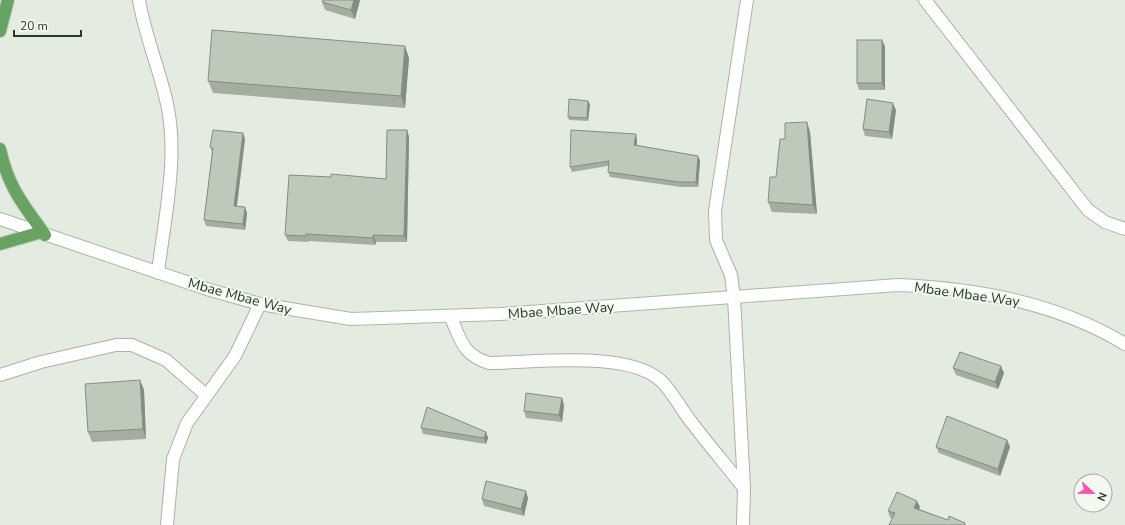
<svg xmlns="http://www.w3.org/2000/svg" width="1125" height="525" font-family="'Nunito Sans',sans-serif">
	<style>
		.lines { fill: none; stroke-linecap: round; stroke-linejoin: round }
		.street-casing { stroke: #a6b4a3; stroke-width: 14 }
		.secondary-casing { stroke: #a6bba2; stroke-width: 14 }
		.primary-casing { stroke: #c1c9c1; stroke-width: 14 }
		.street { stroke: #fff; stroke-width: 12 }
		.secondary { stroke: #fff; stroke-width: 12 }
		.primary { stroke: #69a364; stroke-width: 12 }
		.wall { fill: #a3ae9f }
		.shaded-wall { fill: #848d82 }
		.building { fill: #bdcab9; stroke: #848d82 }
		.labels { text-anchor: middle; stroke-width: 4; stroke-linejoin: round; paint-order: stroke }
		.street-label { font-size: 14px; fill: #233d20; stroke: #f4f8f1 }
	</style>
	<rect width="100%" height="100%" fill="#e4ece1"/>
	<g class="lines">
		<g class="street-casing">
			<g id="street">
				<path d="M139 0C145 37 161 72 168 109 178 162 164 220 158 273"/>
				<polyline points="925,0 1088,210 1105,222 1125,229"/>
				<path d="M450 316C461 339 462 355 489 363 533 363 626 350 660 380 672 391 680 407 689 419 707 443 726 465 744 488"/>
				<polyline points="0,375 41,362 116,345 132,345 166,360 206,395"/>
				<polyline points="167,525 173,459 187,423 235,356 260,304"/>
				<polyline points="743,525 744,488 734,298 731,275 716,240 715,211 747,0"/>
			</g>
		</g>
		<g class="secondary-casing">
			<path id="secondary" d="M0 219 210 290 260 304 351 319 500 314 898 285C977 288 1057 303 1125 344"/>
		</g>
		<g class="primary-casing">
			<g id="primary">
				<polyline points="0,31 8,0"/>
				<path d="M0 149C8 187 23 204 45 235"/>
				<polyline points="0,244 38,233"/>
			</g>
		</g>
		<use href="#street" class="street"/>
		<use href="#secondary" class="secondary"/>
		<use href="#primary" class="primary"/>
	</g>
	<g class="wall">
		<polygon points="323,0 360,0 355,19 325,10 322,2"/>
		<polygon points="885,46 885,90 859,90 857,83"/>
		<polygon points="409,58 405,108 213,93 208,81"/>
		<polygon points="590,104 588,121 569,120 568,117"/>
		<polygon points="896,110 892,139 865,136 863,129"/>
		<polygon points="807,122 810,132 817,214 772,212 768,202 776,177 785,139"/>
		<polygon points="407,130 409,137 407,242 376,242 375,245 309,241 308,242 288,241 285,235 331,177 386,179"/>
		<polygon points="243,133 245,139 237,206 247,213 245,230 206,226 204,220 212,152 210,147"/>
		<polygon points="637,139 637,145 698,156 700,161 698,187 681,187 610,177 608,172 608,166 572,172 570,167"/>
		<polygon points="953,368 1004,373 998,389 956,375"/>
		<polygon points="140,380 144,390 146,439 92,442 88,432"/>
		<polygon points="562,398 564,405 562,422 526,418 524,411"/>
		<polygon points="421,428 486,432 488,438 486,444 423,434"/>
		<polygon points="1007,440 1010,447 1000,476 939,453 936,447"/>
		<polygon points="528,498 524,516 484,506 482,499"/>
		<polygon points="920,507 919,509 948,520 965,523 966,525 889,525 893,518 890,518 888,511"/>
	</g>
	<g class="shaded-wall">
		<polygon points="354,0 360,0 355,19 351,10"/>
		<polygon points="882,40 885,46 885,90 882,83"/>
		<polygon points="405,46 409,58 405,108 401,96"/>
		<polygon points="588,101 590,104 588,121 587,118"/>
		<polygon points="893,103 896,110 892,139 889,132"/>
		<polygon points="807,122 810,132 817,214 813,205"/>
		<polygon points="407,130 409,137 407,242 404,236"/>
		<polygon points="243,133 245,139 236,212 234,206"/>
		<polygon points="636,134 637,139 636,149 634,145"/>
		<polygon points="698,156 700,161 698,187 696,182"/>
		<polygon points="245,207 247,213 245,230 243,224"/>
		<polygon points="373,235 376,242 375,245 373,238"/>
		<polygon points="1001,366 1004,373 998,389 995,382"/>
		<polygon points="140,380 144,390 146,439 143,429"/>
		<polygon points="562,398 564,405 562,422 559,415"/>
		<polygon points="486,432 488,438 486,444 484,438"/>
		<polygon points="1007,440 1010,447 1000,476 998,469"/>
		<polygon points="526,491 528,498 524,516 521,509"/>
		<polygon points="917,501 920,507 917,514 914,508"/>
	</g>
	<g class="building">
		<polygon points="323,0 354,0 351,10 322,2"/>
		<polygon points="212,30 405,46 401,96 208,81"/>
		<rect x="857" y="40" width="25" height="43"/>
		<polygon points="569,99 588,101 587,118 568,117"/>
		<polygon points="867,99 893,103 889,132 863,129"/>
		<polygon points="807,122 813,205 768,202 770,177 776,177 780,139 785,139 785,123"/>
		<polygon points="213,130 243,133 234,206 245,207 243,224 204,220 213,148 210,147"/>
		<polygon points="387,130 407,130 404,236 373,235 373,238 306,234 306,236 285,235 289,175 331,177 331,174 386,179"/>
		<polygon points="571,130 636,134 634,145 698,156 696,182 679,182 608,172 609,161 570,167"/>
		<polygon points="960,352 1001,366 995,382 953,368"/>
		<polygon points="140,380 143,429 88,432 85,384"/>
		<polygon points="526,393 562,398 559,415 524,411"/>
		<polygon points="427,407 486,432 484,438 421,428"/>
		<polygon points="947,416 1007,440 998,469 936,447"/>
		<polygon points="486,481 526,491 521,509 482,499"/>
		<polygon points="897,492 917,501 914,508 948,520 949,516 965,523 964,525 889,525 895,513 888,511"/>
	</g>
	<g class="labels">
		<g class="street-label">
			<text transform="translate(967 294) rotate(8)" y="5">Mbae Mbae Way</text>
			<text transform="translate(240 296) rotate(15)" y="5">Mbae Mbae Way</text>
			<text transform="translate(561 310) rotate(-4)" y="5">Mbae Mbae Way</text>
		</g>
	</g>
	<g transform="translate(1093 493) rotate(112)"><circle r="19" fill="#f4f8f1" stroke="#a0ad9d"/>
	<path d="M0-3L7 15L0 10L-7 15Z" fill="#f754b2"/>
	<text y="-6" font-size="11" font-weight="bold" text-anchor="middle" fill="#233d20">N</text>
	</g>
	<path d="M14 30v6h67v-6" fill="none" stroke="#233d20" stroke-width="2"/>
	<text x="20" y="30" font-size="12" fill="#233d20" stroke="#f4f8f1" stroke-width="3" paint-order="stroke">20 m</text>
</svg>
